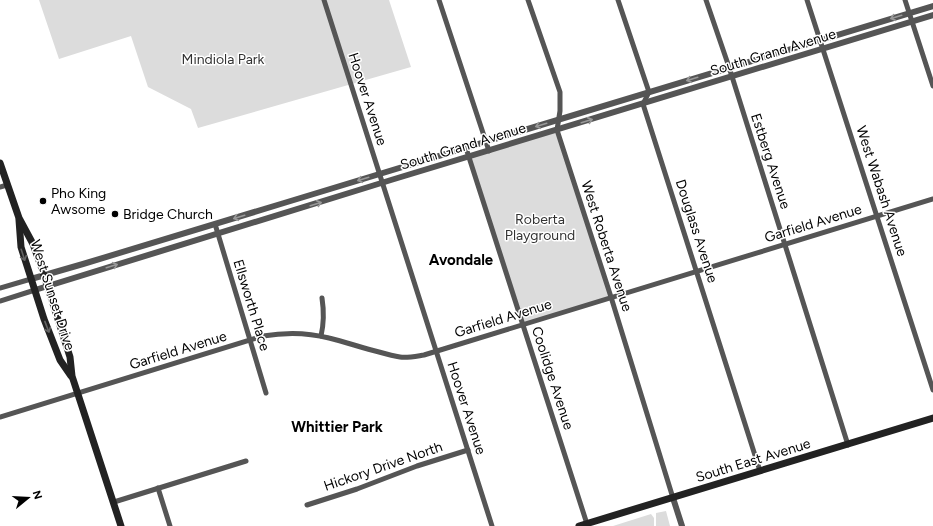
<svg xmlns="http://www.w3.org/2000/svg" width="933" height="526" font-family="Figtree,sans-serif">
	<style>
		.green { fill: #dcdcdc }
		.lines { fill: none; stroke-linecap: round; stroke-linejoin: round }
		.minor { stroke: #555; stroke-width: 5 }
		.tertiary { stroke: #555; stroke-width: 6 }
		.secondary { stroke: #222; stroke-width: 7 }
		.oneway { stroke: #999 }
		.oneway2 { stroke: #646464 }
		.poi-dot { fill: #000; stroke: #fff; stroke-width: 1.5 }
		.labels { text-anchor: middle; stroke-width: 3; stroke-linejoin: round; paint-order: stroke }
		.street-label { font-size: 14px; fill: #000; stroke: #fff }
		.park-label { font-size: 14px; fill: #333; stroke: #fff }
		.poi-label { font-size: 14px; fill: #000; stroke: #fff; text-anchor: start }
		.neighbourhood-label { font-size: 15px; font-weight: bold; fill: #000; stroke: #fff }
	</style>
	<rect width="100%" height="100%" fill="#fff"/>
	<g class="green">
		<polygon points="39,0 389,0 411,67 198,128 191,109 148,87 131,36 59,59"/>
		<polygon points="557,130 611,297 523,324 470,157"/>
		<polygon points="666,511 670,526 656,526 656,513"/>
		<polygon points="651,514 654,518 654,526 613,526"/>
	</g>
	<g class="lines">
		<g class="minor">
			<polyline points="324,0 492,526"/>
			<polyline points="439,0 489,151"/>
			<polyline points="528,0 560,92 560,111 557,130 611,297 673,498"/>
			<polyline points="618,0 649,92 643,104 760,471"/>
			<polyline points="706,0 729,67 848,445"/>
			<polyline points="807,0 933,390"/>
			<polyline points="905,0 933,86"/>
			<polyline points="466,148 587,524"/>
			<polyline points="0,187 7,185"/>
			<polyline points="215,224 266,393"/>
			<polyline points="0,288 31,279"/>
			<polyline points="0,301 35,290"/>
			<path d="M321 336C324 323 324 311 322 298"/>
			<path d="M0 417 263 336C286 332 306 332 329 338 346 342 362 348 379 352 386 354 393 356 400 357 408 358 417 356 424 355L933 199"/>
			<polyline points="158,488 170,526"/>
			<polyline points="114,502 246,461"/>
			<polyline points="307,505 357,489 417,466 468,450"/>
		</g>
		<g class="tertiary">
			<polyline points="31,279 83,264 284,203 933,6"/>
			<polyline points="35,290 391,180 933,15"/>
			<polyline points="673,498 682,526"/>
		</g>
		<g class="secondary">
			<polyline points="0,163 19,218 33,244 41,266 70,357 72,376 121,526"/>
			<polyline points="19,220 21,247 44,319 60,360 71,376"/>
			<polyline points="579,526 933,418"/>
		</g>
	</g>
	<defs><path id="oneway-shaft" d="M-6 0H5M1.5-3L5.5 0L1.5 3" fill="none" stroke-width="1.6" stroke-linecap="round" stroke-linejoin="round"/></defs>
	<g class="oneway">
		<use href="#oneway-shaft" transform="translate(896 17) rotate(163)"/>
		<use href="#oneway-shaft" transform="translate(692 79) rotate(163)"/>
		<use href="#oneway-shaft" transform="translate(587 121) rotate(-17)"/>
		<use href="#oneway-shaft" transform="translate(541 125) rotate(163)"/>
		<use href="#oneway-shaft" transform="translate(363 179) rotate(163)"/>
		<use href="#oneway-shaft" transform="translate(316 204) rotate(-17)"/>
		<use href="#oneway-shaft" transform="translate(239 217) rotate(163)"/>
		<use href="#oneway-shaft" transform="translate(112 266) rotate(-17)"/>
	</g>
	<g class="oneway2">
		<use href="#oneway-shaft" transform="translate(23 255) rotate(72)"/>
		<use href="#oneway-shaft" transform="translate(47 327) rotate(69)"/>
	</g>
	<g class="poi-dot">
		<circle cx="43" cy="201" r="4"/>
		<circle cx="115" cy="214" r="4"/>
	</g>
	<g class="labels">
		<g class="street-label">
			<text transform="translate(773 52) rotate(-17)" y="5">South Grand Avenue</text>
			<text transform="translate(368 99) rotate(72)" y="5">Hoover Avenue</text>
			<text transform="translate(463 146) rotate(-17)" y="5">South Grand Avenue</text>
			<text transform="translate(771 161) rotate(72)" y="5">Estberg Avenue</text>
			<text transform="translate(882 191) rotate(72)" y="5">West Wabash Avenue</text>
			<text transform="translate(813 223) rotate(-17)" y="5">Garfield Avenue</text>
			<text transform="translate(697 231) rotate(72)" y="5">Douglass Avenue</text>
			<text transform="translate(607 246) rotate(72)" y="5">West Roberta Avenue</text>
			<text transform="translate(53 295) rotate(72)" y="5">West Sunset Drive</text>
			<text transform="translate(252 305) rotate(73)" y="5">Ellsworth Place</text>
			<text transform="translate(503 318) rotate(-17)" y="5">Garfield Avenue</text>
			<text transform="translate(178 350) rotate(-17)" y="5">Garfield Avenue</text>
			<text transform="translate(553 378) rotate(72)" y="5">Coolidge Avenue</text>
			<text transform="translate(467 408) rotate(72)" y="5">Hoover Avenue</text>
			<text transform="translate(753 460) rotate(-17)" y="5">South East Avenue</text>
			<text transform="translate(383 466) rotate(-19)" y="5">Hickory Drive North</text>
		</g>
		<g class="park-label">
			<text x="223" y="64">Mindiola Park</text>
			<text x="540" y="224">Roberta<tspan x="540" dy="16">Playground</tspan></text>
		</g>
		<g class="poi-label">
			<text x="51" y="198">Pho King<tspan x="51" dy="16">Awsome</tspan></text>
			<text x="123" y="219">Bridge Church</text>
		</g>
		<g class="neighbourhood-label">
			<text x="461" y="265">Avondale</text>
			<text x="337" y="432">Whittier Park</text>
		</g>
	</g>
	<g transform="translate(28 498) rotate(72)" stroke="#ffffff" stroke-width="3" paint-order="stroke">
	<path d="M0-3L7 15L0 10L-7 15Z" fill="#000000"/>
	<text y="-6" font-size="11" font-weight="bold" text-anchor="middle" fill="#000000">N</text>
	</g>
</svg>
